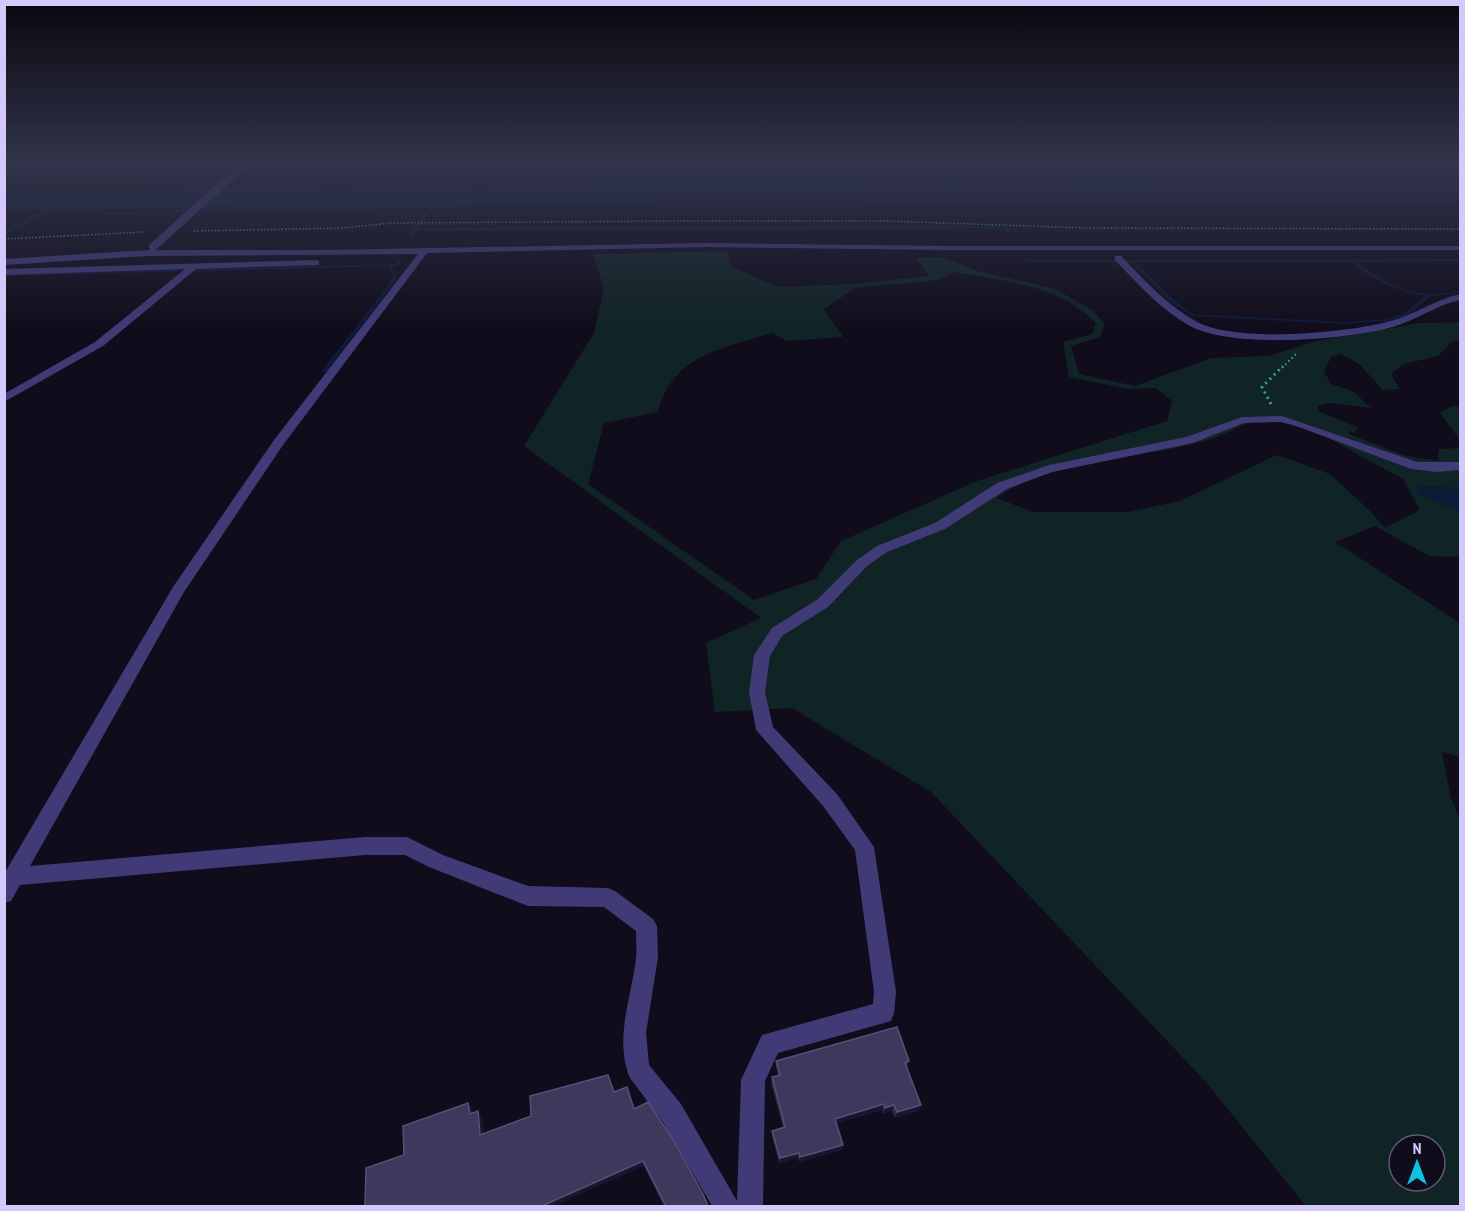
<svg xmlns="http://www.w3.org/2000/svg" width="1465" height="1211" font-family="'PT Sans Narrow',sans-serif">
	<style>
		.green { fill: #102425; fill-rule: evenodd }
		.water { fill: #0d1b39 }
		.lines { fill: none; stroke-linecap: round; stroke-linejoin: round }
		.stream { fill: #0d1b39; fill-rule: evenodd }
		.river { fill: #0d1b39; fill-rule: evenodd }
		.path-far2 { stroke: #35a5a4; stroke-width: 1.5; stroke-dasharray: 1.5 2; stroke-linecap: butt }
		.path-far1 { stroke: #35a5a4; stroke-width: 2; stroke-dasharray: 1.5 3; stroke-linecap: butt }
		.path { stroke: #35a5a4; stroke-width: 3; stroke-dasharray: 2 4; stroke-linecap: butt }
		.minor { fill: #403a77; fill-rule: evenodd }
		.minor-bridge { stroke: #403a77; stroke-width: 8 }
		.wall { fill: #2e2648 }
		.shaded-wall { fill: #1b142e }
		.building { fill: #40385c; stroke: #574f75; stroke-width: 1.5 }
	</style>
	<rect width="100%" height="100%" fill="#100c1b"/>
	<g class="green">
		<polygon points="5,161 1460,161 1460,174 683,172 45,177 5,177"/>
		<path d="M727 251 731 266 778 287 849 284 929 276 916 258 943 257 977 271 1055 289 1094 311 1105 324 1100 337 1071 346 1079 374 1135 386 1211 358 1269 356 1312 342 1420 323 1460 322V341H1453L1438 356 1404 364 1391 374 1400 389 1383 390 1359 364 1341 354 1331 357 1324 371 1331 384 1353 391 1371 408 1329 403 1317 406 1320 412 1359 428 1354 433 1349 431V434L1406 456 1438 461 1439 449 1460 448V488L1413 487 1420 494 1460 512V557L1429 556 1375 526 1335 542 1460 623V757L1442 752 1451 798 1460 820V1206H1306L1205 1081 931 792 792 708 715 712 706 643 761 618 524 446 594 333 604 288 593 254ZM954 272C1007 282 1056 283 1096 323L1092 334 1063 342 1069 377 1128 389 1156 388 1172 401 1167 421 977 481 841 541 816 579 754 600 588 484 604 423 658 412C672 355 723 348 772 333L787 341 843 337 824 309 855 288 938 280ZM1256 420H1278L1295 425 1330 439 1403 479 1420 510 1385 528 1368 509 1330 474 1277 455 1180 501 1127 512H1033L997 498C1045 461 1145 458 1205 441 1223 436 1238 426 1256 420ZM1399 1145H1435V1181H1399Z"/>
		<polygon points="1452,406 1460,407 1460,440 1440,413"/>
	</g>
	<g class="water">
		<path d="M1099 178 1227 183H1342L1405 195H1426L1451 184H1460V203H1063L689 199 656 201 644 206H501L220 212 229 208 264 202 219 196H158C147 193 138 197 126 197 86 198 45 192 5 193L4 188 86 193 115 190 308 185 331 190 386 185 463 186 483 190 503 186 544 187 583 180 857 179 859 186 897 187 930 181 964 180 1032 184Z"/>
		<polygon points="1412,487 1460,488 1460,512 1420,494"/>
	</g>
	<g class="lines">
		<g class="stream">
			<polygon points="844,161 848,161 849,165 865,174 864,193 861,192 861,174 847,167"/>
			<polygon points="434,200 437,201 418,228 998,226 1006,227 1010,232 1007,233 1004,229 998,228 416,230 412,236 410,236 412,229"/>
			<polygon points="234,208 235,210 134,214 48,213 36,217 4,235 4,232 34,215 48,211 134,212"/>
			<path d="M1023 257H1025L1028 260 1460 259V261L1356 262C1377 277 1404 294 1431 294 1440 294 1450 292 1460 291V293L1431 296 1408 315 1388 321 1344 324 1192 316 1170 302 1131 262H1027L1023 259ZM1135 262H1350C1373 279 1397 292 1426 296L1404 313 1387 319 1344 322 1193 314 1174 300Z"/>
			<polygon points="399,258 402,259 398,266 394,266 393,269 397,276 391,287 326,372 322,372 322,370 387,287 393,276 389,269 390,266 4,276 4,274 395,264"/>
		</g>
		<g class="river">
			<polygon points="1460,184 1460,198 1328,199 1320,197 1317,192 1320,187 1328,185"/>
			<polygon points="313,193 321,195 324,200 321,205 4,211 4,197"/>
		</g>
		<g class="path-far2">
			<polyline points="194,231 343,228 392,223 680,221 886,221 1088,228 1460,229"/>
			<polyline points="4,239 144,232"/>
		</g>
		<polyline class="path-far1" points="1282,368 1297,353"/>
		<polyline class="path" points="1271,404 1262,387 1283,366"/>
		<g class="minor">
			<path d="M705 243 946 246H1460V250H946L705 247 427 253 283 445 184 592 30 866 365 837H407L443 855 528 886 608 888 615 891 653 919 657 926 658 957 646 1033 649 1065 681 1104 737 1201 741 1080 762 1035 873 1004 874 992 855 850 823 806 756 730 749 692 754 655 772 628 818 599 857 560 877 546 935 523 997 483 1049 465 1186 437 1242 417 1282 416 1417 462H1460V470L1437 472 1411 469 1299 427 1281 422 1244 423 1193 443 1052 472 1007 489 945 529 887 552 867 566 828 607 782 636 770 656 765 692 773 727 837 794 874 847 896 992 894 1013 891 1021 778 1053 765 1081 763 1206H712L663 1122 630 1078C614 1040 631 998 636 959 637 950 636 940 636 931L604 907 528 906 429 867 405 855H365L20 885 11 901 4 903V874L173 587 274 440 418 254 147 256 4 265V259L147 250H327Z"/>
			<path d="M1115 256H1121C1144 280 1168 306 1197 322 1238 343 1343 333 1387 322 1413 316 1434 300 1460 294V300C1437 305 1416 320 1393 327 1345 340 1234 349 1190 326 1161 310 1138 284 1115 260Z"/>
			<polygon points="316,260 319,261 319,265 196,269 103,346 4,402 4,394 95,342 185,269 4,275 4,269"/>
		</g>
		<polyline class="minor-bridge" points="153,247 248,161"/>
	</g>
	<g class="wall">
		<polygon points="776,1061 909,1061 907,1067 921,1105 918,1111 895,1118 892,1111 883,1114 882,1110 836,1123 843,1145 841,1150 799,1162 798,1158 779,1163 772,1136 772,1131 783,1127 771,1083 772,1077 778,1076 776,1067"/>
		<polygon points="614,1092 634,1109 708,1206 664,1206 644,1166 404,1155 472,1109 473,1113 478,1111 482,1118 484,1134"/>
	</g>
	<g class="shaded-wall">
		<polygon points="468,1103 472,1109 474,1121 470,1114"/>
		<polygon points="884,1104 882,1110 833,1124 835,1119"/>
		<polygon points="894,1105 892,1111 883,1114 885,1108"/>
		<polygon points="921,1105 918,1111 895,1118 897,1112"/>
		<polygon points="478,1111 482,1118 484,1142 480,1135"/>
		<polygon points="843,1145 841,1150 799,1162 800,1157"/>
		<polygon points="799,1153 798,1158 779,1163 780,1158"/>
		<polygon points="643,1161 644,1166 554,1206 542,1206"/>
	</g>
	<g class="building">
		<polygon points="897,1027 909,1061 905,1063 921,1105 897,1112 894,1105 885,1108 884,1104 835,1119 843,1145 800,1157 799,1153 780,1158 772,1131 785,1127 772,1077 780,1075 776,1061"/>
		<polygon points="608,1075 614,1092 627,1087 634,1109 648,1102 672,1138 703,1194 708,1206 666,1206 643,1161 542,1206 365,1206 366,1168 404,1155 403,1126 468,1103 470,1114 478,1111 480,1135 531,1116 530,1096"/>
	</g>
	<linearGradient id="sky" x2="0" y2="1"><stop stop-color="#09070f"/><stop offset="0.49" stop-color="#31344a"/><stop offset="1" stop-color="#31344a" stop-opacity="0"/></linearGradient>
	<rect width="1465" height="331" fill="url(#sky)"/>
	<rect width="1465" height="1211" fill="none" stroke="#d3cafb" stroke-width="12"/>
	<g transform="translate(1417 1163)"><circle r="28" fill="#100c1b" stroke="#5e5875" stroke-width="1.5"/>
	<path d="M0-4.5L10 22L0 15L-10 22Z" fill="#0fc2e2"/>
	<text y="-9" font-size="16" font-weight="bold" text-anchor="middle" fill="#d3cafb">N</text>
	</g>
</svg>
